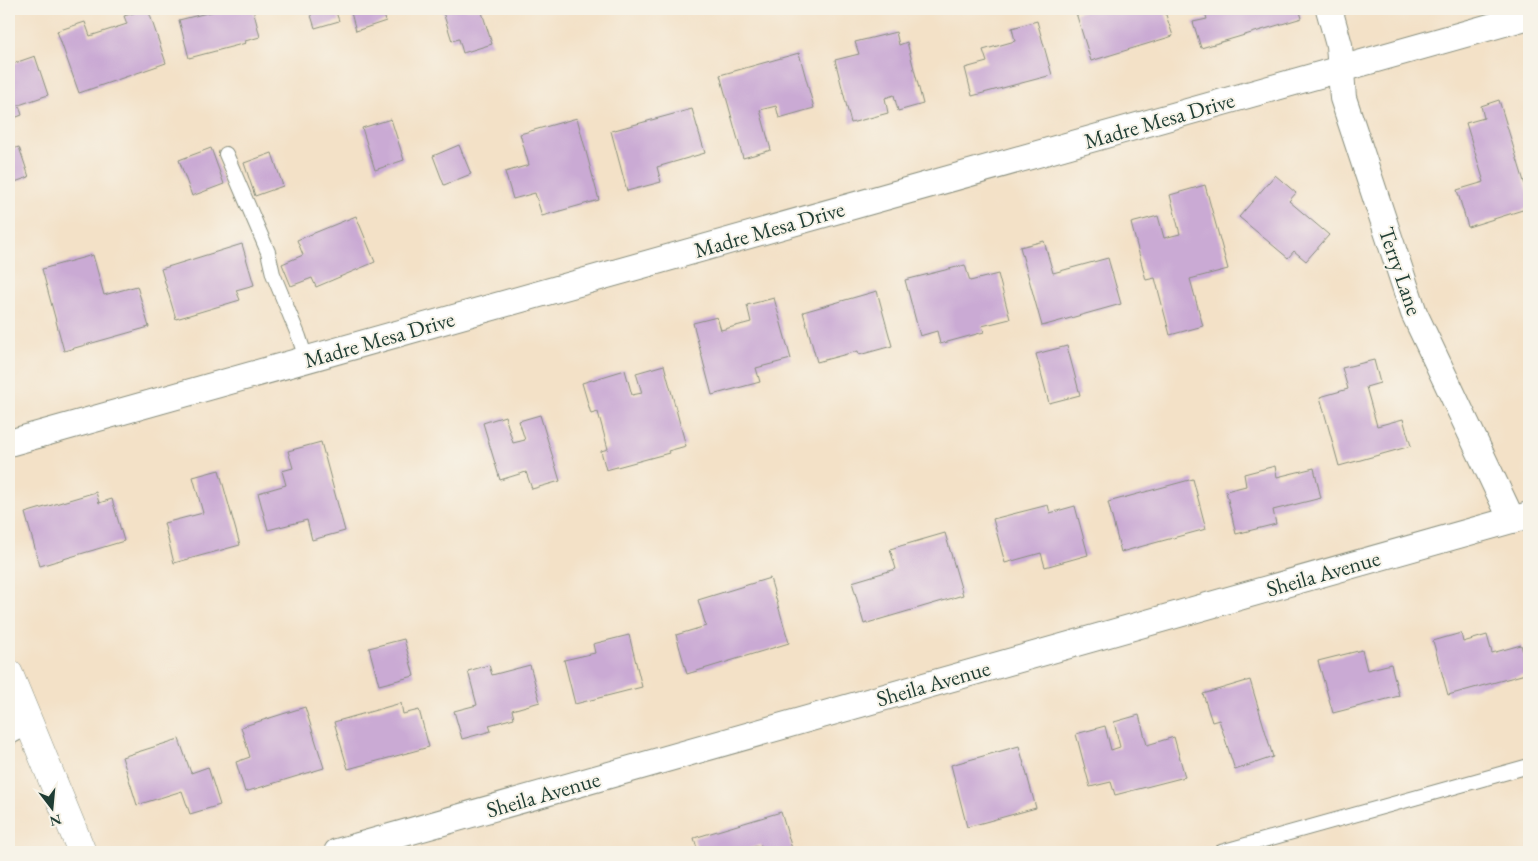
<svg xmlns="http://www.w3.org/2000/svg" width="1538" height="861" font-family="'EB Garamond',serif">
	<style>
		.building { fill: #caaad4 }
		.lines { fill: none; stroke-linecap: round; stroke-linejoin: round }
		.service-casing { stroke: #898f7e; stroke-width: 16 }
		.minor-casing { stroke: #898f7e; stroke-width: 28 }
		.tertiary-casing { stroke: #898f7e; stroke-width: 29 }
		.service { stroke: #fff; stroke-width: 14 }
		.minor { stroke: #fff; stroke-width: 26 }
		.tertiary { stroke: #fff; stroke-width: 28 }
		.labels { text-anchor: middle; stroke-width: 4; stroke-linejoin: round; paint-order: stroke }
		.street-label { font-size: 22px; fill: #1f3d34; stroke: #f7f3e8 }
	</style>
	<rect width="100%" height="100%" fill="#f7f3e8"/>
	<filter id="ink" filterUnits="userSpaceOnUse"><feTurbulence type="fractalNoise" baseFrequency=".02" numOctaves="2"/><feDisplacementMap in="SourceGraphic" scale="10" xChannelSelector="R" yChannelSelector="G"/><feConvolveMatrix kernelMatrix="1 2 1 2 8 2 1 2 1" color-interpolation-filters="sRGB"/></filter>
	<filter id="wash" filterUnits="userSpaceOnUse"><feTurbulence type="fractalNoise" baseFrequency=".0096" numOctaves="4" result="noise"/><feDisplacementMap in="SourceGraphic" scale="20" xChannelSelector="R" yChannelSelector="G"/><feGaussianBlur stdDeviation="1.12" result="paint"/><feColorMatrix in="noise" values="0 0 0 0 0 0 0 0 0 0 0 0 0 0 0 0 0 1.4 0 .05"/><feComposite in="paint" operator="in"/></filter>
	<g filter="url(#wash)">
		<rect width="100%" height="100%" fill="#f3e1c7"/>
		<g id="blocks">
			<g class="building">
				<polygon points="146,9 148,9 166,63 79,93 57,31 85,22 90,36 127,24 124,16"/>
				<polygon points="223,9 253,9 260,37 245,41 246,43 189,58 179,20"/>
				<polygon points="309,9 344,9 336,12 339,21 315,28"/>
				<polygon points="350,9 382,9 386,21 356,31"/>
				<polygon points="442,9 481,9 492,44 463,53 459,39 452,41"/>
				<polygon points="1091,9 1164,9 1173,36 1091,61 1076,13"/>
				<polygon points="1204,9 1299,9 1302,18 1201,48 1193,22 1207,19"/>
				<polygon points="1037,21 1052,75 972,96 965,68 987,62 983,50 1015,41 1012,28"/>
				<polygon points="896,32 899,45 907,42 923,104 898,111 894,95 885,98 888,113 851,123 835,60 859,54 855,42"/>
				<polygon points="799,53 814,108 779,118 776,106 760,110 771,150 743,158 720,75"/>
				<polygon points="35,56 48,95 19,105 22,115 9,120 9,65"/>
				<polygon points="1499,100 1529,198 1529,208 1468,227 1457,190 1484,182 1466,123 1484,118 1481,106"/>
				<polygon points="692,109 705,153 657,167 661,182 627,191 611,131"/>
				<polygon points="577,118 599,200 542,216 535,193 513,199 505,172 529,165 520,134"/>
				<polygon points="391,119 404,160 375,170 362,128"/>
				<polygon points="459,145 471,174 444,185 433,156"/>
				<polygon points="19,147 29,177 9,184 9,150"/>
				<polygon points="211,148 224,184 192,196 179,160"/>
				<polygon points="272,153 283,186 255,196 244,163"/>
				<polygon points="1275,175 1296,193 1289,201 1329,235 1306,261 1294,251 1288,258 1239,217"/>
				<polygon points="1205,185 1228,269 1190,279 1203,326 1170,335 1155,278 1146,280 1131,223 1158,216 1164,238 1180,234 1170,195"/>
				<polygon points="356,216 375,262 316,287 312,278 291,286 282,264 303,255 297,240"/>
				<polygon points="1044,241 1053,273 1108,258 1121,304 1042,326 1020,247"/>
				<polygon points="242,244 254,285 236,290 240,300 176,319 161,269"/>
				<polygon points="93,255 104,295 137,286 149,327 64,351 42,269"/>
				<polygon points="965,265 970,281 998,274 1010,319 982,326 984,332 940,344 937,331 920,336 905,280"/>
				<polygon points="877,291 892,346 859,355 858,351 817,362 803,312"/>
				<polygon points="774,298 791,359 756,368 760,382 712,395 693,323 717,317 721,330 751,322 747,305"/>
				<polygon points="1067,346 1080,395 1049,403 1036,354"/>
				<polygon points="1374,360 1380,383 1366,387 1377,426 1403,419 1411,446 1339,466 1320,397 1348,389 1342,368"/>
				<polygon points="664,365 686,446 668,451 669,453 606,470 601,451 608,449 598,412 591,414 582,383 625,370 632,395 642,393 636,373"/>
				<polygon points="540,415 560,481 532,489 526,472 500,480 483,423 505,416 513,443 525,440 519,421"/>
				<polygon points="321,442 345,531 312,540 307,520 268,530 258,493 286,485 282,471 293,468 288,451"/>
				<polygon points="1275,466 1277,477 1314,468 1321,498 1273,510 1276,524 1236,534 1226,491 1246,486 1244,474"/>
				<polygon points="219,470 240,545 174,563 164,523 203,513 193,477"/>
				<polygon points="1193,479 1206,529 1121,552 1108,502"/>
				<polygon points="96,492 99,503 112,499 124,541 40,566 25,513"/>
				<polygon points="1048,505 1050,513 1075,506 1088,555 1045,567 1041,553 1005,563 993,519"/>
				<polygon points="945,533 963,595 864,624 852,582 896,569 890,549"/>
				<polygon points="770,578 789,643 687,674 676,635 706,626 698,600"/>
				<polygon points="1461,633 1463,642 1487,635 1492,653 1521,645 1529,673 1448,695 1433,641"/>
				<polygon points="629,635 642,687 575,704 564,660 595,653 593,644"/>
				<polygon points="404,639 414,676 379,685 369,648"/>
				<polygon points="1362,650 1367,670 1391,664 1399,696 1333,713 1318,661"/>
				<polygon points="489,665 492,675 530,665 540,702 512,710 514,718 489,725 491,731 462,739 454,711 477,705 468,671"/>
				<polygon points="1250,680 1273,757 1235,770 1219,720 1212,722 1203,694"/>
				<polygon points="401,703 403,714 419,710 429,747 348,769 334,722"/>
				<polygon points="305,707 324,768 245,792 236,762 250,757 241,727"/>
				<polygon points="1139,715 1147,745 1174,737 1185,777 1115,795 1111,782 1090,787 1076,734 1105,726 1111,750 1120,747 1114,722"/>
				<polygon points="179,739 191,773 208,767 220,805 190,814 182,791 137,805 122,757"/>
				<polygon points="1019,746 1036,808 967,827 951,765"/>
				<polygon points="781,812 793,852 763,852 761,845 737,852 698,852 694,838"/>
			</g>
		</g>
	</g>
	<g filter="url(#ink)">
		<use href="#blocks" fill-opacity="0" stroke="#898f7e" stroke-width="1"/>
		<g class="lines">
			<g class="service-casing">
				<g id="service">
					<polyline points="226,154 268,252 273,274 299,337 306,359"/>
					<polyline points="1221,852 1529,766"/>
				</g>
			</g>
			<g class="minor-casing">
				<g id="minor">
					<polyline points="1329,9 1339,45 1343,98 1414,313 1512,520"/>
					<polyline points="9,443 1529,16"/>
					<polyline points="9,731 28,721"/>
					<polyline points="337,852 1529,515"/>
				</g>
			</g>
			<g class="tertiary-casing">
				<polyline id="tertiary" points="9,674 82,852"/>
			</g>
			<use href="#service" class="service"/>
			<use href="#minor" class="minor"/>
			<use href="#tertiary" class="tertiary"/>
		</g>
	</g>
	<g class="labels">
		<g class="street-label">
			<text transform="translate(1159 120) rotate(-16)" y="8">Madre Mesa Drive</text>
			<text transform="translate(769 229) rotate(-16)" y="8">Madre Mesa Drive</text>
			<text transform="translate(1401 271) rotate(71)" y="8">Terry Lane</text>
			<text transform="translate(379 339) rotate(-16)" y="8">Madre Mesa Drive</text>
			<text transform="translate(1323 573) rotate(-16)" y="8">Sheila Avenue</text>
			<text transform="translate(933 683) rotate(-16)" y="8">Sheila Avenue</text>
			<text transform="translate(543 794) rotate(-16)" y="8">Sheila Avenue</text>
		</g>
	</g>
	<rect width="1538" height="861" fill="none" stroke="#f7f3e8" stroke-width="30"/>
	<g transform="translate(52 808) rotate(164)" stroke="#f7f3e8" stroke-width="4" paint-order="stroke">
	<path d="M0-4L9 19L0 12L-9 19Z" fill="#1f3d34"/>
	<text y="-8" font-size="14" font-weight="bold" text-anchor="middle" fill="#1f3d34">N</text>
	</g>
</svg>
